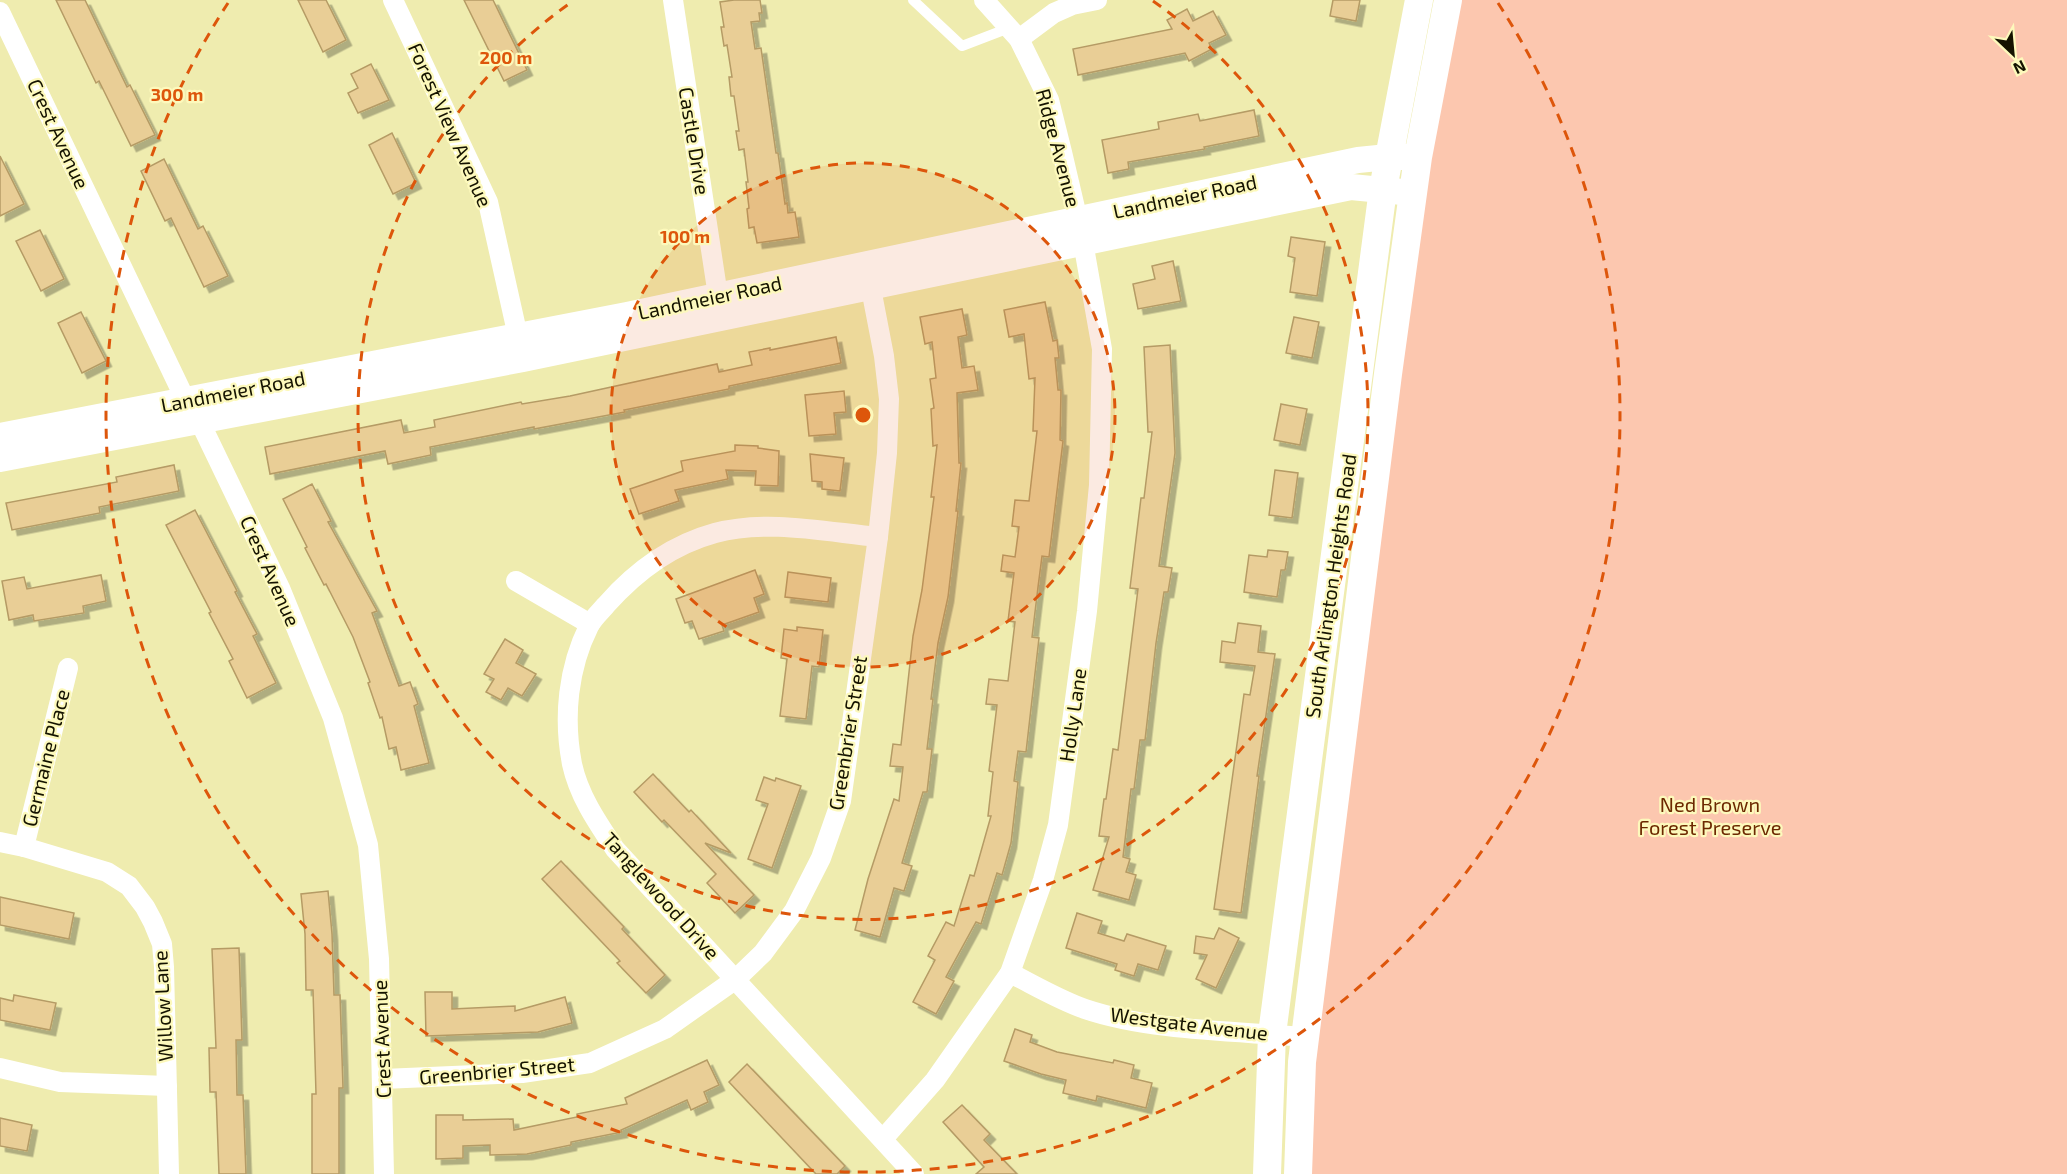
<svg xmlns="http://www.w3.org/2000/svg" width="2067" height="1174" font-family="'Exo 2',sans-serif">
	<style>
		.green { fill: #fcc7af }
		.building { fill: #e9ce96; stroke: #b59b65; stroke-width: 1.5; filter: url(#shadow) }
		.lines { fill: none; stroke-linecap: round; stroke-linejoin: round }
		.service { stroke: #fff; stroke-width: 10 }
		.minor { stroke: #fff; stroke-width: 20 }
		.tertiary { stroke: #fff; stroke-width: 26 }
		.secondary { stroke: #fff; stroke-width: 28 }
		.ring { fill: none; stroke: #dd560b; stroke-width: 3; stroke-dasharray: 10 8 }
		.labels { text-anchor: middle; stroke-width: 4.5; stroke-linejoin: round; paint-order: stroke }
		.street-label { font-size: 20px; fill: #151300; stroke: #fdf9bc }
		.park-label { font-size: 20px; fill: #6c2800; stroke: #fdf9bc }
		.centre { fill: #dd560b; stroke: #fdf9bc; stroke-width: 3 }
		.ring-label { font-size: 18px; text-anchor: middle; font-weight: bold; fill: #dd560b; stroke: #fdf9bc; stroke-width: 4.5; stroke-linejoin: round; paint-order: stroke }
	</style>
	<defs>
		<filter id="shadow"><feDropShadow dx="5.5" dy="5.5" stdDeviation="0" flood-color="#0004"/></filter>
	</defs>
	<rect width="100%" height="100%" fill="#efecaf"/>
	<polygon class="green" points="1448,0 2067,0 2067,1174 1298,1174"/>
	<g class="building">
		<polygon points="56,0 85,0 127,87 130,85 155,135 131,146 99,81 96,83"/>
		<polygon points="298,0 326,0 346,40 323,52"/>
		<polygon points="464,0 493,0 527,70 504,81"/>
		<polygon points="734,0 760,0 762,13 759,13 760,21 751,22 755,49 761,48 776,153 778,153 785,204 787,203 788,213 795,212 799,237 757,243 754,227 749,228 747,209 749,208 746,182 748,182 744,149 739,150 736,131 739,131 734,96 731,96 729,77 732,77 727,45 724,46 721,27 724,27 720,2"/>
		<polygon points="1333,0 1360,0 1356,21 1330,16"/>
		<polygon points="1187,9 1193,21 1213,11 1226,35 1209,43 1212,49 1189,61 1185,53 1078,75 1073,49 1172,29 1167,20"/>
		<polygon points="371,64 389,100 358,113 348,93 358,88 351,74"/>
		<polygon points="1254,110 1259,136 1204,147 1205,149 1128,162 1129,169 1108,173 1102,140 1159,129 1158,122 1198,114 1200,121"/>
		<polygon points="392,133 416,183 393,194 369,145"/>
		<polygon points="0,156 24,204 0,216"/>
		<polygon points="164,159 198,229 203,226 228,276 204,287 171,218 165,221 141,171"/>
		<polygon points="40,230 64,279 41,291 16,241"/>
		<polygon points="1291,237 1325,242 1317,296 1290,292 1295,258 1288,256"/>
		<polygon points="1173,261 1181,301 1138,309 1133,284 1155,279 1152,266"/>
		<polygon points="1045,302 1053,341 1057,340 1059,358 1055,358 1058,390 1061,390 1060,440 1063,441 1049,557 1042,556 1038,587 1032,637 1039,638 1026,752 1018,751 1014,781 1018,782 1011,843 1002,875 997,873 981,924 976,922 946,977 954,981 936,1014 913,1002 935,960 928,956 946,922 954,926 970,875 974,876 991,816 988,816 993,772 989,771 997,705 986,704 989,679 1008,681 1015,622 1008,621 1014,573 1001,571 1003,555 1015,557 1019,527 1012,526 1015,500 1029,501 1037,431 1033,431 1035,378 1029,379 1024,334 1009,337 1004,310"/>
		<polygon points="962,309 967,335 958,337 962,368 974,366 978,390 957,393 959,463 961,463 956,511 958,511 948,597 938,643 931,699 933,699 927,749 932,749 927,792 923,792 902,863 912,866 904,891 894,888 880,937 855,930 868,879 894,799 899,801 903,767 890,766 893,744 901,745 913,636 922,590 934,497 931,497 937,445 933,446 931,409 934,408 930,379 936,378 932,342 925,344 920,317"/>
		<polygon points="81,312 106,361 82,373 58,323"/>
		<polygon points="1294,317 1319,322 1312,358 1286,353"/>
		<polygon points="836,337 841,363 729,386 729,389 624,410 625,412 534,429 534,427 430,447 431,455 388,464 385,451 270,474 265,447 401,420 404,433 435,427 434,420 521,402 522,404 570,396 717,364 719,372 752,365 749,352 770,348 770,350"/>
		<polygon points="1170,345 1175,453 1159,566 1172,568 1168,592 1164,592 1156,643 1145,740 1140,740 1134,789 1131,789 1123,857 1130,859 1126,872 1136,875 1129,900 1093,890 1109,837 1099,836 1104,799 1106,799 1113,749 1118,750 1138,589 1130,588 1141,498 1144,498 1152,432 1148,432 1144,347"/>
		<polygon points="844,391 846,412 834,413 836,434 809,436 805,395"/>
		<polygon points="1281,404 1307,409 1300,445 1274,440"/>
		<polygon points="735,445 758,446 758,448 779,451 778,486 755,485 756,471 726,470 728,479 675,490 679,501 639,514 630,489 683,471 681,461 735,451"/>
		<polygon points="810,454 844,458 840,491 822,489 822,482 812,481"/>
		<polygon points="174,465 179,491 99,507 100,513 12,530 6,503 117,482 116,477"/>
		<polygon points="1275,470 1298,473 1292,518 1269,515"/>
		<polygon points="312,484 331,521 328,522 377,611 372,613 399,686 410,682 418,704 414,706 429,763 401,770 396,747 389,749 382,717 380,718 368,683 370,682 353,637 326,584 324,585 305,548 307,547 283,499"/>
		<polygon points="195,510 237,591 235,592 257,634 253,636 276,683 247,698 229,661 233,659 209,613 211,612 166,525"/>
		<polygon points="1268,550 1288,552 1285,570 1281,570 1277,597 1244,592 1249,555 1267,557"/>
		<polygon points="755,570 764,594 754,598 759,612 722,625 724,631 699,639 692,621 685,623 676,599"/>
		<polygon points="788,572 831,578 828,602 785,597"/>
		<polygon points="101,575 106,601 83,606 84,613 34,621 33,615 9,620 2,581 24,577 27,589"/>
		<polygon points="1238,623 1261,626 1258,652 1275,654 1257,776 1259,776 1241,913 1214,909 1244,694 1250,695 1255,666 1220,662 1222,641 1235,643"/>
		<polygon points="797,627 823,630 819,667 812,666 806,719 780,716 787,659 781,658 784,629 797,631"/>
		<polygon points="505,639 523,650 516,663 536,674 522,696 508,688 501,700 486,692 494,679 484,674"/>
		<polygon points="653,774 689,812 691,810 731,853 705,843 754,895 735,913 707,883 716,874 664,820 662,822 634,792"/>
		<polygon points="764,777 775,781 776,778 801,786 772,868 748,859 768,804 756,800"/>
		<polygon points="561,861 624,927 622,929 665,975 646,993 617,963 620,961 542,879"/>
		<polygon points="328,891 332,934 334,995 340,995 343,1088 339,1088 339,1174 312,1174 312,1094 316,1094 313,990 306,990 305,934 301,894"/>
		<polygon points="0,897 74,913 69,939 0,925"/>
		<polygon points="1077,913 1102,921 1098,933 1124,941 1127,934 1166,946 1158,970 1138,964 1134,976 1115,970 1117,964 1066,948"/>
		<polygon points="1219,928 1239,938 1216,988 1196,979 1207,955 1194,953 1196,936 1214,939"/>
		<polygon points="239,948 242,1040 236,1040 237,1095 243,1095 246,1174 219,1174 216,1092 210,1092 209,1048 216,1048 212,949"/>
		<polygon points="425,992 452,992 452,1009 515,1006 515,1011 565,997 572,1023 538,1032 426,1036"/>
		<polygon points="14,995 56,1003 50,1030 0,1020 0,998 13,1001"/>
		<polygon points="1015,1029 1032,1035 1030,1042 1057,1052 1113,1063 1114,1060 1134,1065 1131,1078 1152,1083 1146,1108 1097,1096 1096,1101 1063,1093 1066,1080 1041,1074 1004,1061"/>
		<polygon points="707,1060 719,1085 704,1092 708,1102 691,1110 687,1100 621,1130 622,1132 571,1142 571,1145 527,1154 490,1155 490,1145 463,1146 463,1158 436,1159 436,1115 463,1115 463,1120 513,1119 514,1130 577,1117 577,1114 627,1104 625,1098"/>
		<polygon points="747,1064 845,1166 837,1174 816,1174 729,1082"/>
		<polygon points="962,1105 990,1134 984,1140 1017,1174 976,1174 984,1167 943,1122"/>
		<polygon points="0,1118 32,1125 27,1151 0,1146"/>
	</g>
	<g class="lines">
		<polyline class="service" points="913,0 962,46 1009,28"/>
		<g class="minor">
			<polyline points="393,0 488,202 521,350"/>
			<polyline points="673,0 720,309"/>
			<polyline points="0,12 186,401 199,420 280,588 333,718 368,845 379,959 384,1174"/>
			<polyline points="1019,39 1054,13 1072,5 1097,0"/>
			<path d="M878 537C826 532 767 519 715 533 671 545 636 571 606 605 601 611 593 618 589 626 568 668 563 717 572 764 579 796 597 822 615 849L914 1174"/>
			<polyline points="516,581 590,624"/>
			<polyline points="0,842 24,847 107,872 129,886 145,907 153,922 162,944 164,967 169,1174"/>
			<polyline points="24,847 68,668"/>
			<path d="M1010 973C1034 985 1059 1000 1085 1009 1150 1031 1236 1031 1305 1037"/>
			<polyline points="0,1068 60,1082 167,1086"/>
			<polyline points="383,1079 522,1073 590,1063 665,1029 736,979 763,953 794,911 821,858 841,801 878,537 887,453 889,399 884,356 868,273"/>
			<polyline points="883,1139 935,1080 1010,973 1043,880 1058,825 1087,611 1099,485 1102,349 1083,242 1062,152 1049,100 1019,39 984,0"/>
		</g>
		<g class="tertiary">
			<polyline points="0,436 627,315 1358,160 1388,157 1409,157"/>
			<polyline points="0,459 523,359 1351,187 1413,193"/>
		</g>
		<g class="secondary">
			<polyline points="1267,1174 1272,1034 1383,189 1419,0"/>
			<polyline points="1298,1174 1302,1062 1388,374 1418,157 1448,0"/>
		</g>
	</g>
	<circle cx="863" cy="415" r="252" fill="#dd560b" fill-opacity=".12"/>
	<g class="ring">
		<circle cx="863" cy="415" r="252"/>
		<path d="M1153 1A505 505 0 1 1 573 1"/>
		<path d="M1498 3A757 757 0 1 1 228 3"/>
	</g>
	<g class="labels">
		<g class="street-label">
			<text transform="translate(450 125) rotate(66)" y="7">Forest View Avenue</text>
			<text transform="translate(58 134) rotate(65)" y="7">Crest Avenue</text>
			<text transform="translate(694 141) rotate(81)" y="7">Castle Drive</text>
			<text transform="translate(1058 148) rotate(75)" y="7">Ridge Avenue</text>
			<text transform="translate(1185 197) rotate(-12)" y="7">Landmeier Road</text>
			<text transform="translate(710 298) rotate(-12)" y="7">Landmeier Road</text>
			<text transform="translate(233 392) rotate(-11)" y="7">Landmeier Road</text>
			<text transform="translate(270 571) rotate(66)" y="7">Crest Avenue</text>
			<text transform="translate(1331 586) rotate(-82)" y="7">South Arlington Heights Road</text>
			<text transform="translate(1073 715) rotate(-82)" y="7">Holly Lane</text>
			<text transform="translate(848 733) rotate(-81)" y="7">Greenbrier Street</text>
			<text transform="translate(46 758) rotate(-76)" y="7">Germaine Place</text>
			<text transform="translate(661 896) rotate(48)" y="7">Tanglewood Drive</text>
			<text transform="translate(163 1006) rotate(-93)" y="7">Willow Lane</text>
			<text transform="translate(1189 1024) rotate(7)" y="7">Westgate Avenue</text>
			<text transform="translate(382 1039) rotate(-92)" y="7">Crest Avenue</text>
			<text transform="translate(497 1071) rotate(-5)" y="7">Greenbrier Street</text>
		</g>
		<g class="park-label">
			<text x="1710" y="812">Ned Brown<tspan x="1710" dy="23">Forest Preserve</tspan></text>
		</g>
	</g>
	<circle cx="863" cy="415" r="9" class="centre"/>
	<g class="ring-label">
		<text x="506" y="64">200 m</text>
		<text x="177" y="101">300 m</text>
		<text x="685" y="243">100 m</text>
	</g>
	<g transform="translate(2013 54) rotate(154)" stroke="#fdf9bc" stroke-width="4.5" paint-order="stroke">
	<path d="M0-4.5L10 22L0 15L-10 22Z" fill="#151300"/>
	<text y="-9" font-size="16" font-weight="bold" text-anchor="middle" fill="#151300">N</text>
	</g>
</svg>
